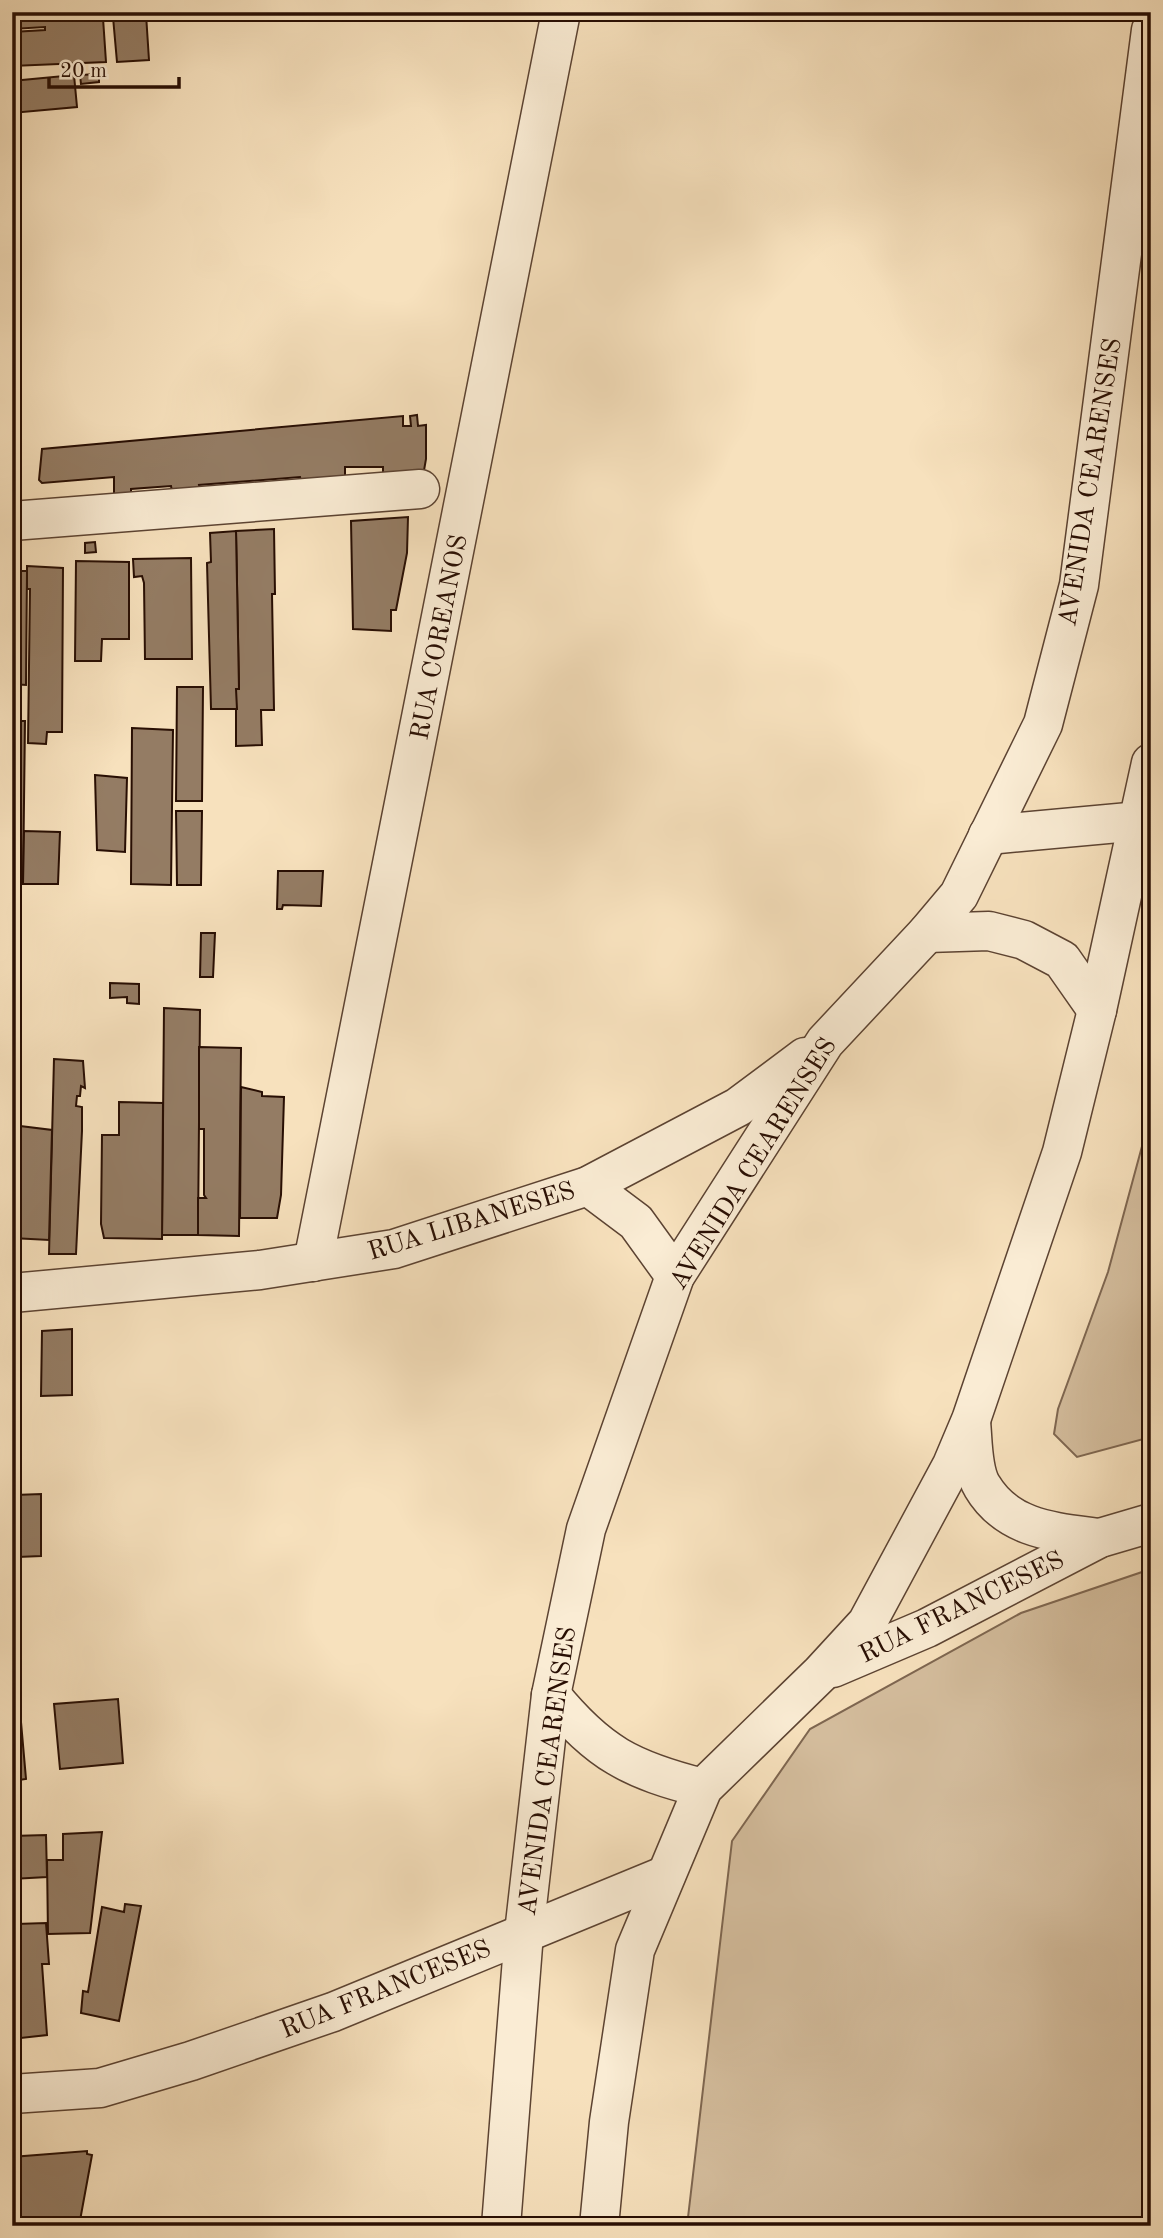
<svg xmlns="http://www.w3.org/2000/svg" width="1163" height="2238" font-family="'Old Standard TT',serif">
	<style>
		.green { fill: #d4bd9d; stroke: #7e6650; stroke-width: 2 }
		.building { fill: #947c64; stroke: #280e03; stroke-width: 2 }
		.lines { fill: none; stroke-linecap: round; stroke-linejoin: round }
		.minor-casing { stroke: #5c4332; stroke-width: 41 }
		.minor { stroke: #faecd4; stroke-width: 38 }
		.labels { text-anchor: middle; stroke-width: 5; stroke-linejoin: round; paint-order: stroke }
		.street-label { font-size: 26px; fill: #280e03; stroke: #faecd4 }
	</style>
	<rect width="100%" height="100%" fill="#f7e1bd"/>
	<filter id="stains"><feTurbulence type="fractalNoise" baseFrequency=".00286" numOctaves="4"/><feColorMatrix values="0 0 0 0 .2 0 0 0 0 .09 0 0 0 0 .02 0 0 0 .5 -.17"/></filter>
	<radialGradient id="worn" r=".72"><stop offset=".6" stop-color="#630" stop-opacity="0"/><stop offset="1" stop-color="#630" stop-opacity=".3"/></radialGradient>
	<g class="green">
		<polygon points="1151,1113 1151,1437 1077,1457 1054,1434 1058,1409 1108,1272"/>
		<polygon points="1151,1569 1151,2226 687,2226 732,1841 810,1729 1021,1613"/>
	</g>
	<g class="building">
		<polygon points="12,12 117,12 118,17 146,14 149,60 117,62 113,17 103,18 106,62 12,66 12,32 45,30 45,27 12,29"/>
		<polygon points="99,74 99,82 81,84 80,75"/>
		<polygon points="74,75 77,107 12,113 12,81"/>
		<polygon points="417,415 418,426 426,425 426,459 422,482 383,481 383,467 345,467 345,479 301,482 300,477 199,485 200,490 172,491 171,486 131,489 131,495 114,497 114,477 42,483 39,480 42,449 403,416 403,426 411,426 410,416"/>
		<polygon points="408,517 407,553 396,610 391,610 391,631 353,629 351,521"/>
		<polygon points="274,529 275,594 272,594 274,710 261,710 262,745 236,746 236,689 239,689 236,531"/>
		<polygon points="236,531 239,689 236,689 237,709 211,709 207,563 211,562 210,533"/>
		<polygon points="95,542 96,552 85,553 85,543"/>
		<polygon points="191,558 192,659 145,659 144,583 142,576 134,577 133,559"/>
		<polygon points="76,561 129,562 129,639 102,639 101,661 75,661"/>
		<polygon points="27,566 63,568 62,732 47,732 46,744 28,743 30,589 27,589"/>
		<polygon points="12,571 27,571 26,685 12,684"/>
		<polygon points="177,687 203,687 202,801 176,801"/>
		<polygon points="12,721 25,721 23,884 12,884"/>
		<polygon points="132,728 173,730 171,885 131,884"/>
		<polygon points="95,775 127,778 125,852 97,850"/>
		<polygon points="176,811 202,811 201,885 177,885"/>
		<polygon points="24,831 60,832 58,884 23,884"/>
		<polygon points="278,871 323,871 321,906 283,905 282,909 277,909"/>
		<polygon points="201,933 215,933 213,977 200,977"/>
		<polygon points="110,983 139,984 139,1004 127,1003 127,997 110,998"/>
		<polygon points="164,1008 200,1010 198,1235 162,1235"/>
		<polygon points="199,1047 241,1048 239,1236 198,1235 198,1198 206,1198 204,1195 204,1129 199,1129"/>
		<polygon points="54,1059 83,1061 85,1088 81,1086 80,1096 77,1096 76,1106 82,1107 82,1131 76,1254 49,1254"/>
		<polygon points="241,1087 262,1092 262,1096 284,1097 281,1195 277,1218 240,1218"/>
		<polygon points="119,1102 163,1103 162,1239 104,1238 101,1224 102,1135 119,1135"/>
		<polygon points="12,1125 52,1130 49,1240 12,1238"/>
		<polygon points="72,1329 72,1395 41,1396 42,1331"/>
		<polygon points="41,1494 41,1556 18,1557 15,1495"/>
		<polygon points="118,1699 123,1763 60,1769 54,1704"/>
		<polygon points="21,1722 26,1779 12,1781 12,1723"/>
		<polygon points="102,1832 90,1933 48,1934 47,1860 63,1860 63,1834"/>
		<polygon points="46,1835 47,1877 12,1879 12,1836"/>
		<polygon points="125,1904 141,1906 119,2021 81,2013 83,1991 88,1992 102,1907 124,1912"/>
		<polygon points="12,1920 16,1920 16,1924 46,1923 49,1964 42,1964 47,2035 12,2039"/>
		<polygon points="87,2151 87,2154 92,2155 79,2226 12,2226 12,2157"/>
	</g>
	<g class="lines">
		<g class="minor-casing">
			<g id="minor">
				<polyline points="12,521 420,489"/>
				<polyline points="988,835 1151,820"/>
				<polyline points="927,933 989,931 1024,940 1062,960 1097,1010"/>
				<polyline points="588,1186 636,1222 675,1276"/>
				<polyline points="313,1262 561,12"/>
				<polyline points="12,1293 260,1270 394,1249 588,1186 738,1107 805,1057"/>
				<path d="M971 1422C973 1440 972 1470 982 1486 1008 1530 1055 1532 1100 1538"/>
				<polyline points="833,1668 927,1628 1100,1538 1151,1523"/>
				<path d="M551 1695C598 1753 631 1770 703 1788"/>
				<polyline points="12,2094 100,2088 191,2061 333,2012 666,1875"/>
				<polyline points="501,2226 524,1933 551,1695 586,1529 675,1276 825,1042 927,933 959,895 1043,724 1079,585 1151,30"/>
				<polyline points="599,2226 609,2122 635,1950 703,1788 821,1673 867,1623 952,1465 971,1420 1062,1152 1097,1010 1151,763"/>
			</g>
		</g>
		<use href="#minor" class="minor"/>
	</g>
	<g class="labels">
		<g class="street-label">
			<text transform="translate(1089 482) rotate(-81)" y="9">AVENIDA CEARENSES</text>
			<text transform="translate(438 637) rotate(-79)" y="9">RUA COREANOS</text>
			<text transform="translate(752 1163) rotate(-58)" y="9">AVENIDA CEARENSES</text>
			<text transform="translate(471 1220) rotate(-17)" y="9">RUA LIBANESES</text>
			<text transform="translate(961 1606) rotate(-26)" y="9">RUA FRANCESES</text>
			<text transform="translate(546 1771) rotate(-82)" y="9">AVENIDA CEARENSES</text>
			<text transform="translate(385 1988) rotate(-22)" y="9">RUA FRANCESES</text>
		</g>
	</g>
	<rect width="1163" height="2238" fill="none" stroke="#f7e1bd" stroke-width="42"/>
	<rect x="14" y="14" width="1135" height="2210" fill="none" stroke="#280e03" stroke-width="3.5"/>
	<rect x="21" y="21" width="1121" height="2196" fill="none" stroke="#280e03" stroke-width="2"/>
	<path d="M49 77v10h130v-10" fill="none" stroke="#280e03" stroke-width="3.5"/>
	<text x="60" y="77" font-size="21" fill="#280e03" stroke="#faecd4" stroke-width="5" paint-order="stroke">20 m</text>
	<rect width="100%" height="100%" filter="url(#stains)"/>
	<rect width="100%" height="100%" fill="url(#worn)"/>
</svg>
